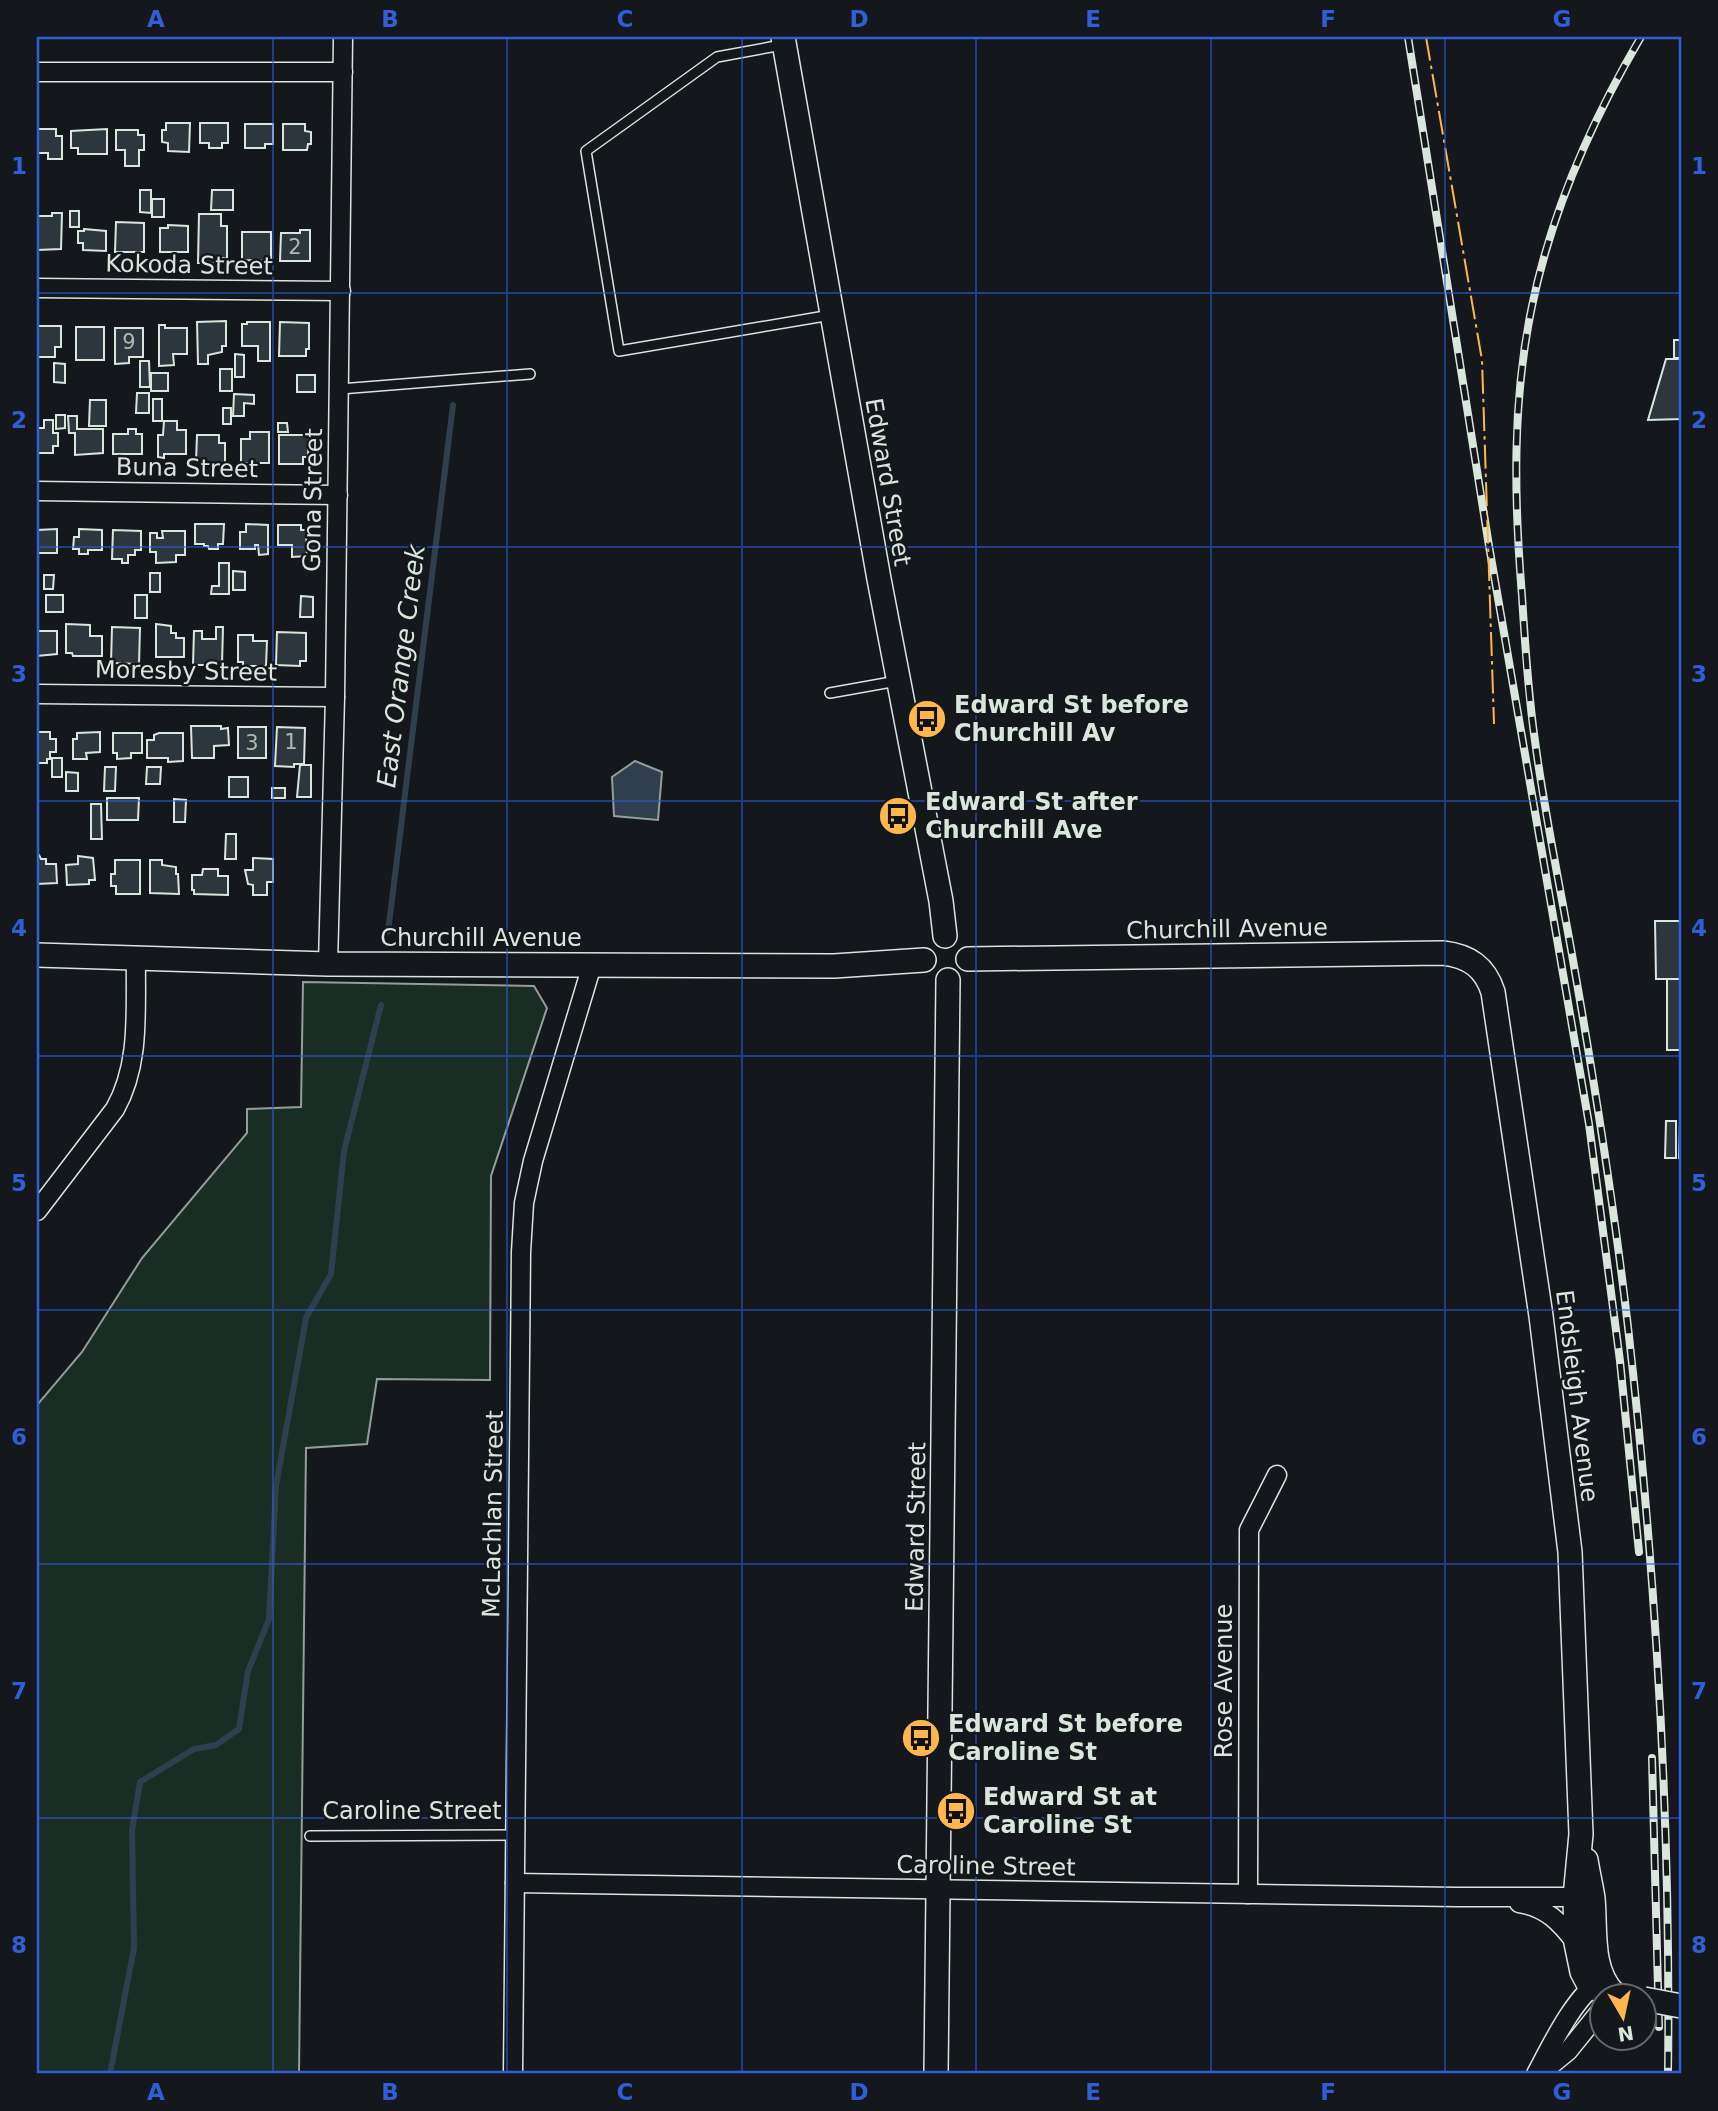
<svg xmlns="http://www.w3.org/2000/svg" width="1718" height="2111" font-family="'DejaVu Sans',sans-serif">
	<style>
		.green { fill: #1a2d24; stroke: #939e99; stroke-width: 2 }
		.water { fill: #2f3f4d; stroke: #939e99; stroke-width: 2 }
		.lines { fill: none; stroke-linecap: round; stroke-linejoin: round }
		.stream { stroke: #2f3f4d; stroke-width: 6 }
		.building { fill: #2c363c; stroke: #d8e6dc; stroke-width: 2 }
		.service-casing { stroke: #d8e6dc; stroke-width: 12 }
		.minor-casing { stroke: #d8e6dc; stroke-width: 21 }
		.tertiary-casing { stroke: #d8e6dc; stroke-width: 26 }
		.service { stroke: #14181c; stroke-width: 9 }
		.minor { stroke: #14181c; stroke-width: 18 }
		.tertiary { stroke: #14181c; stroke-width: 23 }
		.rail-casing { stroke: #d8e6dc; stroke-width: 8 }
		.rail { stroke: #14181c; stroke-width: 5; stroke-dasharray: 16; stroke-linecap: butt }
		.tertiary-bridge-casing { stroke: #d8e6dc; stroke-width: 26; stroke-linecap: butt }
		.tertiary-bridge { stroke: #14181c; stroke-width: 23 }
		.power { stroke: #ffb74d; stroke-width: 2; stroke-dasharray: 24 5 3.5 5; stroke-linecap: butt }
		.grid { fill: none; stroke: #305dd8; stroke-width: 2; stroke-opacity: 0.55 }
		.labels { text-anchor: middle; stroke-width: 5; stroke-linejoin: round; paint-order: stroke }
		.number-label { font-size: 21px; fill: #adbab4 }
		.street-label { font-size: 24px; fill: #d8e6dc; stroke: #14181c }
		.poi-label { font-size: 24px; font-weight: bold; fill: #d8e6dc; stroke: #14181c; text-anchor: start }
		.water-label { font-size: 26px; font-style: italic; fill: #d8e6dc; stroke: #14181c }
		.neatline { fill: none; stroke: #305dd8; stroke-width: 2.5 }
		.grid-label { font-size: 23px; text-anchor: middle; font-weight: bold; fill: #305dd8 }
	</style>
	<rect width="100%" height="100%" fill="#14181c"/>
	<polygon class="green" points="303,982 534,986 547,1008 491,1176 490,1380 377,1379 367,1444 306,1448 299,2074 37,2074 37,1405 82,1352 142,1258 247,1133 247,1109 301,1107"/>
	<polygon class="water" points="635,761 662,772 658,820 614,816 612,777"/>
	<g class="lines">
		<g class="stream">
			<polyline points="388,932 453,405"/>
			<polyline points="110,2074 134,1948 132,1830 140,1782 194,1749 216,1745 239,1729 248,1671 269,1619 276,1486 306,1318 331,1274 344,1151 381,1005"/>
		</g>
	</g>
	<g class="building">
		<polygon points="166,123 190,123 189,152 168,151 168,143 162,142 162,130 166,130"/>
		<polygon points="200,123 228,123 228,143 222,143 222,148 209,148 209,143 200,143"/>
		<polygon points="245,124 273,124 273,144 265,144 265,148 245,148"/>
		<polygon points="283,124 305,124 305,131 311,132 311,144 308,144 307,150 283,150"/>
		<polygon points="37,129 56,129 56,136 62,136 62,159 48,159 48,153 37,153"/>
		<polygon points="107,129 107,154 78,154 78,148 71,148 71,131"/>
		<polygon points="116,130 138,130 138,135 144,135 144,150 139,150 139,166 125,166 125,150 116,150"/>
		<polygon points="140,190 151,190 151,213 140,212"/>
		<polygon points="212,190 233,190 233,210 211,210"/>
		<rect x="152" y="199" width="12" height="18"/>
		<rect x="70" y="211" width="9" height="16"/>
		<polygon points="52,213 62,213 61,249 37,250 37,216 52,216"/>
		<polygon points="199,214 221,214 221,226 227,226 227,259 222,258 222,263 198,263"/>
		<polygon points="116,222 144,223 144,252 115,252"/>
		<polygon points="168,225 188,226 188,252 160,252 160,228 168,228"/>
		<polygon points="84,229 106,231 106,251 83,250 83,243 78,243 78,231 84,231"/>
		<polygon points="300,230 310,230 310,261 280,261 281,233 300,233"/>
		<polygon points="242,232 271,232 271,261 242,260"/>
		<polygon points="226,321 226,346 222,346 222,352 208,355 208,364 198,364 197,322"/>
		<polygon points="247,322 270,322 270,361 258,361 258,346 242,346 242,324 247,324"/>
		<polygon points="280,322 309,323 309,349 306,349 306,356 279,356"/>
		<polygon points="159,325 165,325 165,328 187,328 187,354 173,354 174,365 159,366"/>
		<polygon points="37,326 61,326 61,347 55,347 55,357 38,357"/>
		<rect x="76" y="327" width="28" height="33"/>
		<polygon points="115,328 143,328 143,357 129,357 129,363 115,364"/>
		<rect x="1674" y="340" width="7" height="18"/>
		<polygon points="235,354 244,355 244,377 235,377"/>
		<polygon points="1666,359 1681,359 1681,419 1648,420"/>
		<polygon points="140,361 149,361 150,387 140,387"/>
		<polygon points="54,363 65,364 65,383 54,382"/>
		<rect x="220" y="369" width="12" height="22"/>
		<rect x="151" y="373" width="17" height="18"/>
		<rect x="297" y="375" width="18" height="17"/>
		<polygon points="137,393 149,393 149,413 136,413"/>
		<polygon points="234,394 254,395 254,404 244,403 244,416 233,416"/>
		<rect x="153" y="399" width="9" height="22"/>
		<polygon points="90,400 106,400 106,426 89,426"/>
		<rect x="223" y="408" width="8" height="16"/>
		<polygon points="56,415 65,415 65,428 56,429"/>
		<polygon points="68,416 77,416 77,429 103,429 103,453 75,455 75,433 69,433"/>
		<polygon points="44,420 53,420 53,433 58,433 58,446 53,446 53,453 37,453 37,428 44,428"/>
		<polygon points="164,421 177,421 177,430 186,430 186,454 164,454 164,458 158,457 158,435 163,435"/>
		<polygon points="278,423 287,423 288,432 278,432"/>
		<polygon points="128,429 136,429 136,434 142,434 142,454 113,454 113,434 128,434"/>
		<polygon points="250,432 269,432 269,463 241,463 241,439 250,439"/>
		<polygon points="197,435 219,435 219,443 225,443 225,465 196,462"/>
		<polygon points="279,435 309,435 308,457 303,457 303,464 279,464"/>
		<polygon points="195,524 224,524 223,544 218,544 218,549 209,549 208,546 204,546 204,544 195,544"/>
		<polygon points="246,524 268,525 268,554 259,555 258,545 255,545 255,549 240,549 240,532 246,532"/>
		<polygon points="278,525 301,525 301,530 306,530 307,556 292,557 292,545 278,545"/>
		<polygon points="57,529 57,553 37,553 37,530"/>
		<polygon points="79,529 102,530 102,550 88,550 88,554 79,554 79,549 73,549 74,537 79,537"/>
		<polygon points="113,530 141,531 141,550 135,550 135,555 128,555 128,563 122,563 122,559 112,559"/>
		<polygon points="162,531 185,531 185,555 176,555 176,562 156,563 156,552 150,552 150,533 157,533 157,538 163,538"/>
		<polygon points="219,563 229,563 229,594 211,594 212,586 219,586"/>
		<polygon points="233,571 245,572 245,590 233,590"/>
		<rect x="150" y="573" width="10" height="19"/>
		<polygon points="44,575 54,575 53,589 44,589"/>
		<rect x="46" y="595" width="17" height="17"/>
		<rect x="135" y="595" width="12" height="23"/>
		<polygon points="301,596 313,597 313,617 300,617"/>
		<polygon points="37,624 38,631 57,631 57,654 37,656"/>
		<polygon points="66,624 90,625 90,636 102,636 102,656 73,656 72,653 66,653"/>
		<polygon points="156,624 171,626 171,633 176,633 176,638 184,638 184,657 156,657"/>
		<polygon points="112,627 140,628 139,664 111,663"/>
		<polygon points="216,627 223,627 222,665 193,665 194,631 202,631 202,639 216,639"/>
		<polygon points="277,632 306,633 306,661 300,661 300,666 276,665"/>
		<polygon points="238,635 253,635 253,641 267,641 266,666 243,666 243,662 238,662"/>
		<polygon points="191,726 221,726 221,729 228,728 229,745 214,746 214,758 192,758"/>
		<rect x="238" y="727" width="28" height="31"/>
		<polygon points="277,727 305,728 304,764 294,764 294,767 275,766"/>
		<polygon points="37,732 50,732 50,739 56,739 56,752 50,752 50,759 47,759 47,763 37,763"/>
		<polygon points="100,732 100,752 86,753 87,759 73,759 73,739 77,739 77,733"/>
		<polygon points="113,733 142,733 142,753 131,753 131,758 117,759 117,753 113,753"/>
		<polygon points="159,733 183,733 183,761 168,762 168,758 147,758 147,740 154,740 154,735"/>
		<rect x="52" y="758" width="10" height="19"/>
		<polygon points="300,765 311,765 311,797 297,797"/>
		<polygon points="105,767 116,767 115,791 104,791"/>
		<polygon points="147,767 161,767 160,784 146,784"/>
		<polygon points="66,772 78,773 78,791 66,791"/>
		<rect x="229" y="777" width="19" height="20"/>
		<rect x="272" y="788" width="13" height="10"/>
		<polygon points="107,798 139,798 138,820 107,820"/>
		<polygon points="174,799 186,800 185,822 174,822"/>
		<polygon points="91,804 101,804 102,839 91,839"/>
		<polygon points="226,834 236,834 236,859 225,859"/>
		<polygon points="37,855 39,855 41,859 46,859 46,864 56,864 57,883 37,884"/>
		<polygon points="78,856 93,858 95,880 89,880 89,884 67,885 66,865 78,864"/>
		<polygon points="253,858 273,859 273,882 267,882 267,895 253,895 253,885 248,884 245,870 253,870"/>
		<polygon points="115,860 140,860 140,894 116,894 116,886 111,886 111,874 115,874"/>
		<polygon points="150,860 162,860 162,865 176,867 176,874 178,874 179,894 150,893"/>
		<polygon points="203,869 218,869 218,876 228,876 228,895 194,894 194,890 192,890 192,875 202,875"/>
		<polygon points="1655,921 1681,921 1681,979 1656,979"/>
		<rect x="1667" y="979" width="14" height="71"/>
		<polygon points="1666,1121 1676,1121 1676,1158 1665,1158"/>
		<polygon points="1680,1121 1681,1121 1681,1158 1679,1158"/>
	</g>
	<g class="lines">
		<g class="service-casing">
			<g id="service">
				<polyline points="782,45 717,57 586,151 619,351 831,315"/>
				<polyline points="340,389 530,374"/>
				<polyline points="830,693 897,681"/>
				<polyline points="310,1836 515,1835"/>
			</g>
		</g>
		<g class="minor-casing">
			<g id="minor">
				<polyline points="37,72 343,72"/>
				<polyline points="37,288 341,291"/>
				<polyline points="37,491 338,495"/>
				<polyline points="37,694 335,697"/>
				<polyline points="328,964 335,697 343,37"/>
				<path d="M37 1211 115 1109C141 1063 135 1009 136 958"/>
				<polyline points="515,1883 1456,1897 1586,1897"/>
				<polyline points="1248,1894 1249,1530 1277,1475"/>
				<path d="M1519 1903C1546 1907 1560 1922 1576 1943"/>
				<polyline points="513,2074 521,1252 524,1203 533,1161 592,965"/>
				<path d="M1536 2074C1551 2046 1574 1997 1601 1980"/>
				<polyline points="1540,2074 1568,2051 1602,2009"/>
			</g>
		</g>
		<g class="tertiary-casing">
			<g id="tertiary">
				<polyline points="783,37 879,579 941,901 945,936"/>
				<polyline points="37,955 328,964 834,966 924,960"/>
				<path d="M968 959 1443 953C1469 956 1485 967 1493 992L1541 1316 1570 1552 1581 1834 1575 1897 1576 1943 1582 1972 1590 1987 1621 1996"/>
				<path d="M1586 1860C1588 1873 1591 1885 1593 1898 1596 1931 1590 1969 1614 1994"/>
				<polyline points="936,2074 948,980"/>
			</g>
		</g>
		<use href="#service" class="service"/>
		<use href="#minor" class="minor"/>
		<use href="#tertiary" class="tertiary"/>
		<g class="rail-casing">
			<g id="rail">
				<polyline points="1408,37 1489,546 1589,1124 1620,1361 1639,1552"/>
				<path d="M1641 37C1592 120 1552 210 1532 306 1512 402 1514 498 1522 596 1525 644 1528 693 1535 741 1545 816 1561 891 1574 966 1595 1086 1614 1206 1628 1327 1656 1575 1671 1825 1668 2074"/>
				<polyline points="1652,1758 1659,2027"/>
			</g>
		</g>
		<use href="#rail" class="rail"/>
		<g class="tertiary-bridge-casing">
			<polyline id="tertiary-bridge" points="1644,1999 1681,2006"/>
		</g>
		<use href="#tertiary-bridge" class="tertiary-bridge"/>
		<polyline class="power" points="1426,37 1482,360 1494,724"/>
	</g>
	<path class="grid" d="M273 37V2074M507 37V2074M742 37V2074M976 37V2074M1211 37V2074M1445 37V2074M37 293H1681M37 547H1681M37 801H1681M37 1056H1681M37 1310H1681M37 1564H1681M37 1818H1681"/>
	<defs>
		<g id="bus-disc" transform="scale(2.0125)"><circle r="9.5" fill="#ffb74d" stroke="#14181c"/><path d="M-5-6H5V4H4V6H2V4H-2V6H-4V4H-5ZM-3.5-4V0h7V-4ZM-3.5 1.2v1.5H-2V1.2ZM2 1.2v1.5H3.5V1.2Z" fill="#111"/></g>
	</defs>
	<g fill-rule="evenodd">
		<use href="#bus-disc" x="927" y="719"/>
		<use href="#bus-disc" x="898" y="816"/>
		<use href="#bus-disc" x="921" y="1738"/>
		<use href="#bus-disc" x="956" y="1811"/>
	</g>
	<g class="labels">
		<g class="number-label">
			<text x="295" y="254">2</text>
			<text x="129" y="349">9</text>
			<text x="291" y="749">1</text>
			<text x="252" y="750">3</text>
		</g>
		<g class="street-label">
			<text transform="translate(189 265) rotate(1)" y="8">Kokoda Street</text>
			<text transform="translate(187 468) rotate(1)" y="8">Buna Street</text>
			<text transform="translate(888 482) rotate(80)" y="8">Edward Street</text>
			<text transform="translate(313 500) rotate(-89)" y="8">Gona Street</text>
			<text transform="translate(186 671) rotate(1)" y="8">Moresby Street</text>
			<text transform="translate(1227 929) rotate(-1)" y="8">Churchill Avenue</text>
			<text x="481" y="946">Churchill Avenue</text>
			<text transform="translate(1577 1396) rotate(83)" y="8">Endsleigh Avenue</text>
			<text transform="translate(493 1514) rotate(-89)" y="8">McLachlan Street</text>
			<text transform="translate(916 1527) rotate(-89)" y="8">Edward Street</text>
			<text transform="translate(1224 1681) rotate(-90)" y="8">Rose Avenue</text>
			<text x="412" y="1819">Caroline Street</text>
			<text transform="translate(986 1866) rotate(1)" y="8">Caroline Street</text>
		</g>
		<g class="poi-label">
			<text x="954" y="713">Edward St before<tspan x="954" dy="28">Churchill Av</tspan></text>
			<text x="925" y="810">Edward St after<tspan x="925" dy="28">Churchill Ave</tspan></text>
			<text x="948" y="1732">Edward St before<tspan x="948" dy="28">Caroline St</tspan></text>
			<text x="983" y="1805">Edward St at<tspan x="983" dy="28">Caroline St</tspan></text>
		</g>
		<g class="water-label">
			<text transform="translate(401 666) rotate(-83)" y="9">East Orange Creek</text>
		</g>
	</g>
	<rect width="1718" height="2111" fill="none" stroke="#14181c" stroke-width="77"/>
	<g transform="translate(1623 2017) rotate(171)"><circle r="33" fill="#14181c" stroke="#626a69" stroke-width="2"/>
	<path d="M0-5L12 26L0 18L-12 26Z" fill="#ffb74d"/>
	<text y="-10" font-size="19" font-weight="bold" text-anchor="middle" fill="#d8e6dc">N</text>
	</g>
	<rect x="38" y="38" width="1642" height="2034" class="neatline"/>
	<g class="grid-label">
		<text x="156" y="27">A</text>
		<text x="390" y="27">B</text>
		<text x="625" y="27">C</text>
		<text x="859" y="27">D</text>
		<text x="1093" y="27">E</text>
		<text x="1328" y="27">F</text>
		<text x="1562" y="27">G</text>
		<text x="19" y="174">1</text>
		<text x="1699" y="174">1</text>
		<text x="19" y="428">2</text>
		<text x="1699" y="428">2</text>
		<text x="19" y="682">3</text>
		<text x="1699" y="682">3</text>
		<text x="19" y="936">4</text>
		<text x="1699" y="936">4</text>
		<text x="19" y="1191">5</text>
		<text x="1699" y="1191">5</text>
		<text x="19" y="1445">6</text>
		<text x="1699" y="1445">6</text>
		<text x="19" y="1699">7</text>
		<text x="1699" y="1699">7</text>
		<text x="19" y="1953">8</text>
		<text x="1699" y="1953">8</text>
		<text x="156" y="2100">A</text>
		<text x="390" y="2100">B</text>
		<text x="625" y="2100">C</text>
		<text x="859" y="2100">D</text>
		<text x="1093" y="2100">E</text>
		<text x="1328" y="2100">F</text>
		<text x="1562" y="2100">G</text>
	</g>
</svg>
